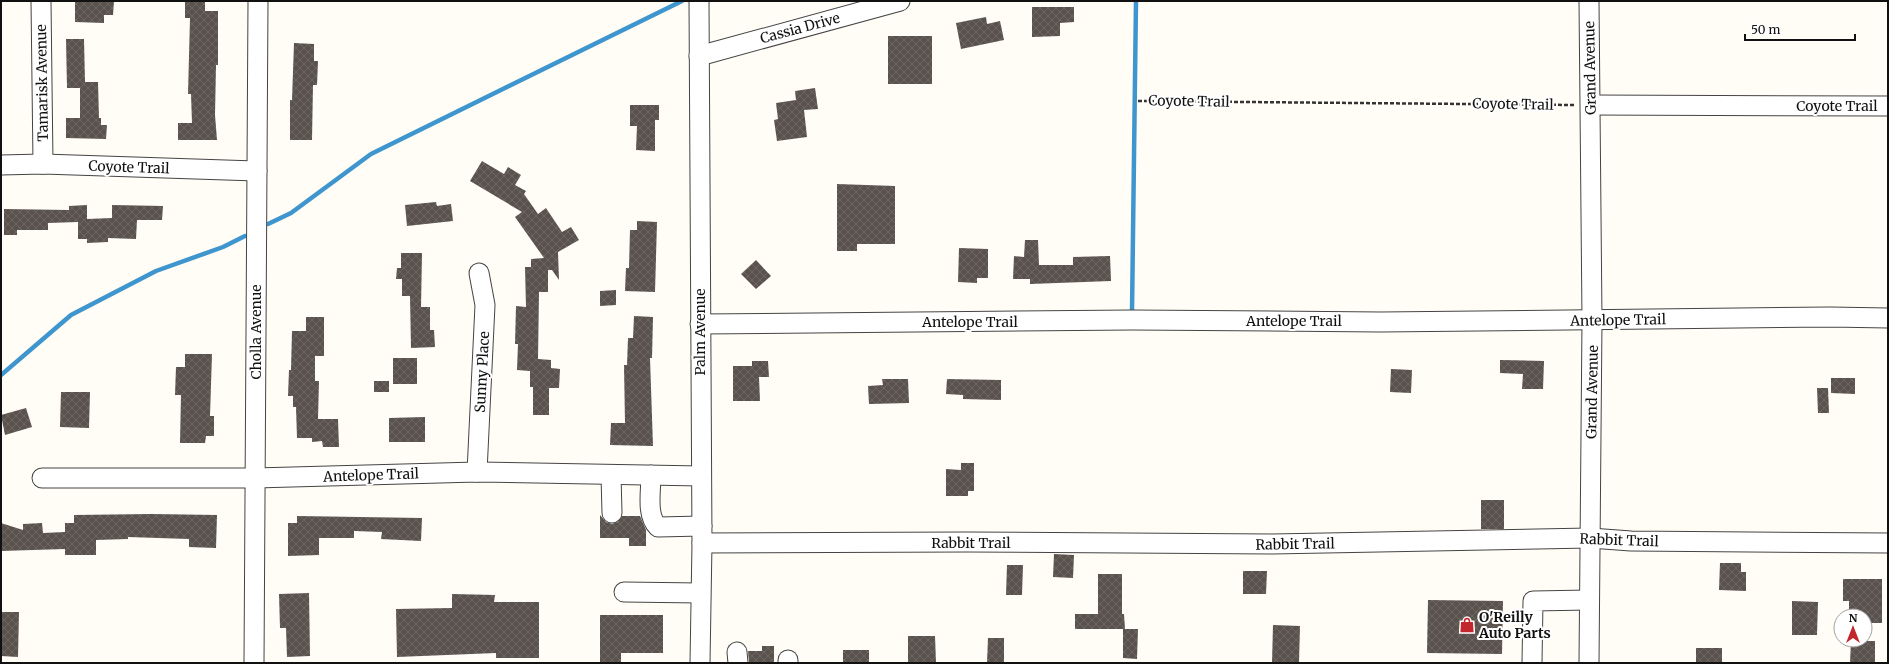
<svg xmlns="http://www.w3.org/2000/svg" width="1889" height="664" font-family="Merriweather,serif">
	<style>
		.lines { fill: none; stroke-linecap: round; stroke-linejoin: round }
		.stream { stroke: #3f96cf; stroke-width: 4.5 }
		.building { fill: url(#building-cross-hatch) }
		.minor-casing { stroke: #444; stroke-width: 21 }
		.path { stroke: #333; stroke-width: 2.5; stroke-dasharray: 4 2; stroke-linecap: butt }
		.minor { stroke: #fff; stroke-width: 19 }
		.labels { text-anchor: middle; stroke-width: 4; stroke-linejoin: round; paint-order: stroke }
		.street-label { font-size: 14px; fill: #111; stroke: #fff }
		.poi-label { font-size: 14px; font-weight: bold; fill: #111; stroke: #fff; text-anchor: start }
	</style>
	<defs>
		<pattern id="building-cross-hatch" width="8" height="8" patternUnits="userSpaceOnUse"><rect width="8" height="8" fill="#5a524d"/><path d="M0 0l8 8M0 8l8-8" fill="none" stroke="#6d6662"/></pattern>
	</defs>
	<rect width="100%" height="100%" fill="#fffdf5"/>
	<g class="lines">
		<g class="stream">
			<polyline points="268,224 291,213 371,154 682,1"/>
			<polyline points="1132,312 1136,1"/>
			<polyline points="1,375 71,315 156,271 223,247 245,236"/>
		</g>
	</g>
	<g class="building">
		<polygon points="75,1 114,1 113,15 104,15 104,23 75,22"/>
		<polygon points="185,1 205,1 205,11 218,11 218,65 216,65 215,115 217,140 178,140 178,123 192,123 191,94 188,94 190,18 185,18"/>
		<polygon points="1032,7 1074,7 1074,22 1060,23 1060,36 1032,37"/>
		<polygon points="986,17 987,24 1000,21 1004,40 961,49 956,23"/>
		<rect x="888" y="36" width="44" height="48"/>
		<polygon points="66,39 84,39 85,82 98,82 99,118 101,118 101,125 107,125 106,139 66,138 66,118 80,118 80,88 67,88"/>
		<polygon points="294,43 314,44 314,61 318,61 317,85 313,85 312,140 290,140 290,100 292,100"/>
		<polygon points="815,88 818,109 804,110 807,137 777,141 774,120 778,119 776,103 796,100 795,91"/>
		<polygon points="630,105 659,105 659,120 655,120 655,151 636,150 637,126 630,126"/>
		<polygon points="482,161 504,174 508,167 521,175 515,185 526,191 524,194 538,214 546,208 562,232 571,227 579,240 558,252 559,280 552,270 548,270 548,292 539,292 538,359 551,360 551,368 560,369 559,388 549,388 549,415 533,415 533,387 530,387 530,371 517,370 518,344 515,344 516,306 526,307 525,267 531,267 531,259 544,258 515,217 522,212 470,181"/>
		<polygon points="837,184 895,186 895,244 857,244 857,251 837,251"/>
		<polygon points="436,202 437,206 451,204 453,221 407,226 405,205"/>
		<polygon points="87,205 87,219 112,218 112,205 163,206 162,220 137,220 136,239 108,238 108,242 87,243 87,239 78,239 78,222 48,223 48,230 17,230 17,235 4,235 4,209 69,210 69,206"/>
		<polygon points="637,221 657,222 655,292 625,291 626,268 629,268 630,230 637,230"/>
		<polygon points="1025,240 1038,240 1039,265 1073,265 1073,257 1110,256 1111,281 1030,284 1030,279 1013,279 1014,256 1024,257"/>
		<polygon points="959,248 988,249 988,278 977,278 977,283 958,282"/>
		<polygon points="401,253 422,253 421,307 430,307 430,330 434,330 435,347 411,348 410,296 402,296 402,279 396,279 397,268 401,268"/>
		<polygon points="756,260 771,276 756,289 741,274"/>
		<polygon points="616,290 616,305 600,306 600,291"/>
		<polygon points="634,316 653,317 652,358 650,358 653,446 610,445 611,423 625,423 624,365 627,365 628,338 633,338"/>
		<polygon points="306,317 324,317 324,356 315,356 315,381 319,381 318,419 338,419 339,447 323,447 322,441 312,442 312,438 297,438 296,407 293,407 293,396 288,396 289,370 291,370 292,331 306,331"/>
		<polygon points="185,354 212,354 210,416 214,416 214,436 206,436 205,443 180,443 181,395 175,395 176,367 185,367"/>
		<rect x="393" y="358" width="24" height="26"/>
		<polygon points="1500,360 1544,361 1543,389 1522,389 1523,374 1500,373"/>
		<polygon points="752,361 768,361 769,377 759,377 760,401 733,401 733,366 752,366"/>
		<polygon points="1391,369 1412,370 1411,393 1390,392"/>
		<polygon points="1831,378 1855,378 1855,394 1831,393"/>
		<polygon points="882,379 908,379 909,403 869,404 868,386 883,385"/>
		<polygon points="947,379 1001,380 1001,400 963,399 963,395 946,394"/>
		<rect x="374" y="381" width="15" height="11"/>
		<polygon points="1817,388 1828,388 1829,413 1818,413"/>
		<polygon points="61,392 90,392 89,428 60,427"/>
		<polygon points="26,408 32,427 5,435 1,415"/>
		<polygon points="425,417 425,442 389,442 389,418"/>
		<polygon points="961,463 974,463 974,491 968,491 968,496 946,496 946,469 961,470"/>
		<rect x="1481" y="500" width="23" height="29"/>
		<polygon points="151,514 217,515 216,548 189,547 189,539 128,537 128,539 96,540 96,555 65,555 65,549 1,551 1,523 23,530 23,524 42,523 43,533 65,532 65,523 74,523 74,515"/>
		<polygon points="600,515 606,522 612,524 618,522 622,516 640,516 646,530 646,546 629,546 629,538 600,538"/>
		<polygon points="297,516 422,518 421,541 381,539 382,532 354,531 354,538 319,538 319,555 288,556 288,523 297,523"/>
		<polygon points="1054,554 1074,555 1073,578 1053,577"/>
		<polygon points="1720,563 1741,563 1741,572 1746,572 1746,591 1719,590"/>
		<polygon points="1007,565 1023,565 1022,595 1006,595"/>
		<polygon points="1243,571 1267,571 1266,594 1243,594"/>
		<polygon points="1098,574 1122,574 1122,614 1124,614 1125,629 1075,629 1075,614 1098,614"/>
		<polygon points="1843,579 1882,579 1882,623 1865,623 1865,616 1849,616 1849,601 1843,601"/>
		<polygon points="309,593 310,656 287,657 286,628 280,628 279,594"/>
		<polygon points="452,594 495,595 494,602 539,602 539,658 496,658 496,653 397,657 396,609 452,608"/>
		<polygon points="1428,600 1503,601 1502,654 1427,653"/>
		<polygon points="1792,601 1818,602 1817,635 1792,635"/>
		<polygon points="1,612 19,612 18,657 1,656"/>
		<polygon points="600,615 663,615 663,653 621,653 621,663 600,663"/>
		<polygon points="1273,625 1300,626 1299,663 1272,663"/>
		<polygon points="1123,629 1138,629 1137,659 1123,658"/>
		<polygon points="908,636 935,636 936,663 908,663"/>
		<polygon points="988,638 1004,638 1004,663 987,663"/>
		<polygon points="1851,641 1875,641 1875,663 1850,663"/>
		<polygon points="762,646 774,646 774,663 749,663 748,651 762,651"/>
		<rect x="1696" y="648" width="26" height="15"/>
		<rect x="843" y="650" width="26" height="13"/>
	</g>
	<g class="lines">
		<g class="minor-casing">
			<g id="minor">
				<polyline points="41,1 43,164"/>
				<polyline points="699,1 702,543 700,663"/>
				<polyline points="699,56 900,1"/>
				<polyline points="1591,105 1888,106"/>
				<polyline points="1,165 43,164 257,171"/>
				<polyline points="700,324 1132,320 1381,322 1830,317 1888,318"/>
				<polyline points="477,472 485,305 479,273"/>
				<polyline points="611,475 612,513"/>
				<path d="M651 475C651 491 646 516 658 527L702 526"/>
				<polyline points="42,478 255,478 477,472 701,476"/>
				<polyline points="702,543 967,542 1272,544 1590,538 1631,541 1888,543"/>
				<polyline points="624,592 700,593"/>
				<polyline points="737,652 738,663"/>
				<polyline points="254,663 258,1"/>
				<polyline points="788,663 788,660"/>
				<polyline points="1532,663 1533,601 1589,600"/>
				<polyline points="1589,663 1592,320 1589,1"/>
			</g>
		</g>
		<polyline class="path" points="1138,101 1574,105"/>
		<use href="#minor" class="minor"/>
	</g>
	<defs>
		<g id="shop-bare" transform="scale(1.2)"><path d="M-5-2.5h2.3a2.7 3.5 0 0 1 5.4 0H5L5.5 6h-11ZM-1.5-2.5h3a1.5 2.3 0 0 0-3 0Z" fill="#c4262e" stroke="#fff" stroke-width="2.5" paint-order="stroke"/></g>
	</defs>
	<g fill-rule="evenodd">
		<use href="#shop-bare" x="1467" y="625"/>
	</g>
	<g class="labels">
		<g class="street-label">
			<text transform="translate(800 28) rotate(-15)" y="5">Cassia Drive</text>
			<text transform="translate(1590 68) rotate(-91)" y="5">Grand Avenue</text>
			<text transform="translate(42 83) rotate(-91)" y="5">Tamarisk Avenue</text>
			<text transform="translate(1189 101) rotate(1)" y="5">Coyote Trail</text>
			<text transform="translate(1513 104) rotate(1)" y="5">Coyote Trail</text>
			<text x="1837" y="111">Coyote Trail</text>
			<text transform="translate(129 167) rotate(2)" y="5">Coyote Trail</text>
			<text transform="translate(1618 320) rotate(-1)" y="5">Antelope Trail</text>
			<text x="1294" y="326">Antelope Trail</text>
			<text x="970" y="327">Antelope Trail</text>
			<text transform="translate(256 332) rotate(-90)" y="5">Cholla Avenue</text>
			<text transform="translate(700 332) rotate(-90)" y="5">Palm Avenue</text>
			<text transform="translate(482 372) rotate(-87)" y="5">Sunny Place</text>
			<text transform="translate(1592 392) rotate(-89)" y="5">Grand Avenue</text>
			<text transform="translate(371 475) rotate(-2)" y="5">Antelope Trail</text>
			<text transform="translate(1619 540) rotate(2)" y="5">Rabbit Trail</text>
			<text x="971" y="548">Rabbit Trail</text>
			<text transform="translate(1295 544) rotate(-1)" y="5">Rabbit Trail</text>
		</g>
		<g class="poi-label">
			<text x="1479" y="622">O'Reilly<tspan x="1479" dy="16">Auto Parts</tspan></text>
		</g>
	</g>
	<rect width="1889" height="664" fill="none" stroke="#111111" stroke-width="4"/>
	<g transform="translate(1853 628)"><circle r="19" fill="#ffffff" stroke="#a0a0a0"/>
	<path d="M0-3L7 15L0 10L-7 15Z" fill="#c4262e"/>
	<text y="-6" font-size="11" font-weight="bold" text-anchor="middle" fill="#111111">N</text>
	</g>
	<path d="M1745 34v6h110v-6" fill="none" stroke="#111111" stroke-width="2"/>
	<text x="1751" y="34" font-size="12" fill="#111111" stroke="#ffffff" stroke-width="3" paint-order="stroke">50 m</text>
</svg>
